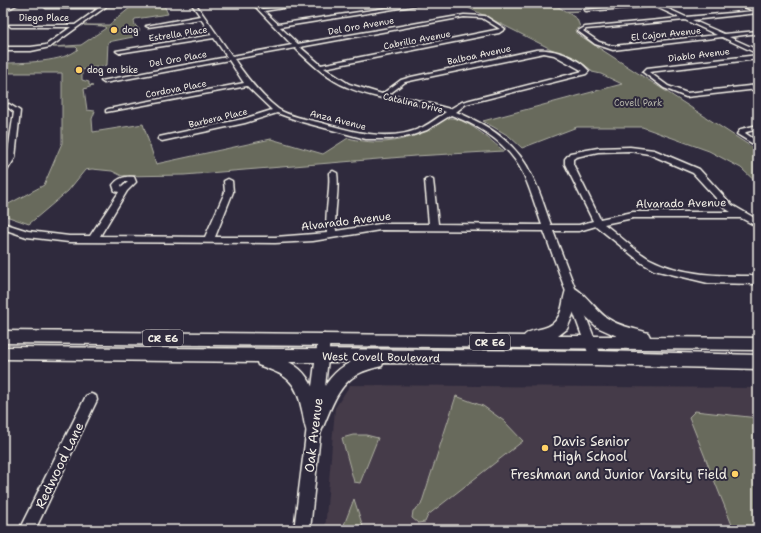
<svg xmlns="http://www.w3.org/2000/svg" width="761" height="533" font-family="'Shantell Sans',sans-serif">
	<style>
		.built { fill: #443a48 }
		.green { fill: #686b5c; stroke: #aeaea2 }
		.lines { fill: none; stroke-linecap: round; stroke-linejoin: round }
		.minor-casing { stroke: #f4f1e8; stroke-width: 3 }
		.major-casing { stroke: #f4f1e8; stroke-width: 3 }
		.minor { fill: #2f2a3d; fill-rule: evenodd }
		.major { fill: #2f2a3d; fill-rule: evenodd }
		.poi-dot { fill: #ffd166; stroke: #2f2a3d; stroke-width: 1.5 }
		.labels { text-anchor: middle; stroke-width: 4; stroke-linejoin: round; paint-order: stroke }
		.far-street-label { font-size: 9px; fill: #f4f1e8; stroke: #2f2a3d }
		.far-poi-label { font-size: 9px; fill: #f4f1e8; stroke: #2f2a3d; text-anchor: start }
		.far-park-label { font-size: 9px; fill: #b5b5a9; stroke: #2f2a3d }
		.shield { fill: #2f2a3d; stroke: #b9b5b5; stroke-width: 1 }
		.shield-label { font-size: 10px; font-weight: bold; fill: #f4f1e8 }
		.street-label { font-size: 11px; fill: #f4f1e8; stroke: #2f2a3d }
		.near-street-label { font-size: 13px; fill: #f4f1e8; stroke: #2f2a3d }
		.near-poi-label { font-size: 13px; fill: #f4f1e8; stroke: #2f2a3d; text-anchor: start }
	</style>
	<rect width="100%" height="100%" fill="#2f2a3d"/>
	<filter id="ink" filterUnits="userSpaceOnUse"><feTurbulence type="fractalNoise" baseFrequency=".025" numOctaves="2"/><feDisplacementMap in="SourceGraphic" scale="8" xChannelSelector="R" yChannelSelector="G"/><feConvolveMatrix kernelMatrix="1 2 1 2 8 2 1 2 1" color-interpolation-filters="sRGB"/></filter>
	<g filter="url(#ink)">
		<polygon class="built" points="350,385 758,388 758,530 325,530 335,408"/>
		<g class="green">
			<path d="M136 3H163L168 14 135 19 134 21 135 25 140 30 133 37 108 42 107 65 82 70V80L89 82V85L93 86 84 89 87 110 95 111 92 119 93 132 143 124 156 164 271 139 323 154 348 138C387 148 415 139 447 118 465 116 491 141 504 151L415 156 184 175 122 176 112 171 92 169 85 170 68 191 29 224 3 215V207L44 185 62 143V73H3V63C22 63 65 62 78 49L76 47H53L81 45 106 28 103 26 84 25H109L131 7H108L132 6Z"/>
			<polygon points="459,3 468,3 474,6 494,3 552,3 565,11 580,11 567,12 577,19 580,27 575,30 576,33 758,151 758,184 741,168 709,151 642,127 577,127 522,148 509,136 483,121 622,84 601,74 592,72 589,68"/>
			<polygon points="456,396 483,406 504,421 523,441 428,515 425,522 418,523 412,518 413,511 421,505"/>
			<polygon points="695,411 758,418 758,530 734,530 689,417"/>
			<polygon points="353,435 366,435 378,438 360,483 354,482 342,438"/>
			<polygon points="354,499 364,530 342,530"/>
		</g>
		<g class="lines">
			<g class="minor-casing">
				<g id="minor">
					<polygon points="15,3 20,3 3,12 3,9"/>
					<polygon points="106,3 111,3 50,47 31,51 3,51 3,47 31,47 46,45 71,27 11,27 9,25 75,25 99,8 46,8 44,6 102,6"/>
					<path d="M191 3H195L232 56 292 45 252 3H256L262 9 315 3 264 11 278 24 420 3H431L280 27 298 44 464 15 485 16 505 29 499 33 324 68 349 84 382 94 401 80 411 77 536 50C554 48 577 57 589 71L586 74 466 104 456 112C487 124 518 144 532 176 540 191 545 209 551 225H579L593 221 565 164V159L570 153 598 148 630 147 654 150 699 169 732 205 758 220V227L741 218H633L604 224C618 234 635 251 650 259 682 276 723 276 758 276V284L708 283 654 270 642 263 596 226 579 231H553L602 358 600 362 596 363 592 362 590 358 544 231 380 230 313 241 275 243 69 242 27 237 3 229V223L28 231 69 236H90L119 192 115 191 113 185C118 178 125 176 134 177L136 182 127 191 100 236 205 237 225 192 224 181 228 179 232 181 233 192 215 237H275L327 233C324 213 331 193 329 173L333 171 337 173C340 192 333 212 336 231L380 224H429L425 180 429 178 433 180 438 224 542 225C536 208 531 191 524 175 510 145 481 126 451 115L427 130 410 136 391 139H366L302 122 277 113 245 123 162 141 158 139 159 137 243 119 272 110 247 86 106 112V110L108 109 244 83 229 60 104 83 101 81 227 57 214 38 119 53 116 51 212 35 201 19 148 27 146 26 200 16ZM464 17 482 18 500 29 321 65 300 47ZM295 48C311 63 327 79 347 87 378 101 413 101 446 112 438 117 431 123 423 127 390 143 354 132 322 123 309 120 288 116 278 109 260 95 247 78 234 59ZM544 53 554 55 583 71 462 102 450 109 412 99 388 95 405 82 414 80ZM630 151 649 154 693 173 726 209 731 212H633L600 219 573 164V159L576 157 598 152ZM124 182H128L122 187 121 185Z"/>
					<path d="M653 3H673L660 5 686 17 754 11 735 3H741L758 9V13L692 20 724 34 758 31V33L729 37 758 50V54L722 37 613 50 595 44 578 31 585 27 680 18 654 6 586 11 584 10ZM685 20 717 35 613 46 599 42 583 31 586 29Z"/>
					<polygon points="758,55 758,59 649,72 668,86 687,93 758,85 758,89 686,97 664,88 643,72 647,68"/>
					<polygon points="3,90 7,91 8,92 3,94"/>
					<polygon points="9,104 20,111 15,158 6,172 3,172 3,164 7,158 14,112 6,106"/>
					<polygon points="758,125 758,129 746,132 745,133 758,142 758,147 737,134 741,129"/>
					<polygon points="324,334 328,336 330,339 310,530 294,530 318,339 320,336"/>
					<polygon points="91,394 96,396 97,400 35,530 19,530 86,396"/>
				</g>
			</g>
			<g class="major-casing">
				<g id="major">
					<path d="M572 287C583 290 596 311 607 318 620 327 634 328 648 333L650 337 758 338V350L3 343V331L524 336C531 327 548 332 557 319 564 310 562 298 567 288ZM576 307 597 327 617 336H558L567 329Z"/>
					<path d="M3 347 596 351 758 355V369L596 365 383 363 382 366C374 368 365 370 358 374 336 386 330 412 320 434L314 436 308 434C304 426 304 418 302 410 296 379 286 375 258 365L257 362 3 359ZM289 362H351C334 370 325 384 317 400 312 383 305 370 289 362Z"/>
				</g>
			</g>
			<use href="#minor" class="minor"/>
			<use href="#major" class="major"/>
		</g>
	</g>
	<g class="poi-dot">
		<circle cx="114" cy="30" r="4"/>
		<circle cx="79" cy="70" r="4"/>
		<circle cx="545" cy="448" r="4"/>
		<circle cx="735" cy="474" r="4"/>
	</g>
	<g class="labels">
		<g class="far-street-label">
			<text x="44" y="21">Diego Place</text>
			<text transform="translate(361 26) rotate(-10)" y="3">Del Oro Avenue</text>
			<text transform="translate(178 34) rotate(-9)" y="3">Estrella Place</text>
			<text transform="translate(666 34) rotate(-6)" y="3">El Cajon Avenue</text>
			<text transform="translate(417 40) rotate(-11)" y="3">Cabrillo Avenue</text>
			<text transform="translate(479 55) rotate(-12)" y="3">Balboa Avenue</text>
			<text transform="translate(699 55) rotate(-7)" y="3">Diablo Avenue</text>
			<text transform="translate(178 59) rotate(-10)" y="3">Del Oro Place</text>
			<text transform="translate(176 89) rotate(-11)" y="3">Cordova Place</text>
			<text transform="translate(413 103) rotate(13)" y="3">Catalina Drive</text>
			<text transform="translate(218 118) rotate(-13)" y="3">Barbera Place</text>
			<text transform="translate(338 120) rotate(14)" y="3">Anza Avenue</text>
		</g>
		<g class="far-poi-label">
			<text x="122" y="33">dog</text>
			<text x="87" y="73">dog on bike</text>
		</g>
		<g class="far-park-label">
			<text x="638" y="106">Covell Park</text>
		</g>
		<g class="shield">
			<rect x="143" y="330" width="40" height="16" rx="3"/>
			<rect x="470" y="334" width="40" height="16" rx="3"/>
		</g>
		<g class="shield-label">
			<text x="163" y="342">CR E6</text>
			<text x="490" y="346">CR E6</text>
		</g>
		<g class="street-label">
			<text transform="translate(681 203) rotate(-1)" y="4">Alvarado Avenue</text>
			<text transform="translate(346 221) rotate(-7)" y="4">Alvarado Avenue</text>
			<text transform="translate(381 357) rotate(1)" y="4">West Covell Boulevard</text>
		</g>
		<g class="near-street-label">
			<text transform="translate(313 435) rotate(-83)" y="5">Oak Avenue</text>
			<text transform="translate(59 465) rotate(-64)" y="5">Redwood Lane</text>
		</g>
		<g class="near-poi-label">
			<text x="553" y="446">Davis Senior<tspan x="553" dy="15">High School</tspan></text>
			<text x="727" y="479" text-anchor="end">Freshman and Junior Varsity Field</text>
		</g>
	</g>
	<rect width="761" height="533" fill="none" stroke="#2f2a3d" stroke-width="16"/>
	<rect x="8" y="8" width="745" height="517" fill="none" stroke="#f4f1e8" stroke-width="1.5" filter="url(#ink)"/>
</svg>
